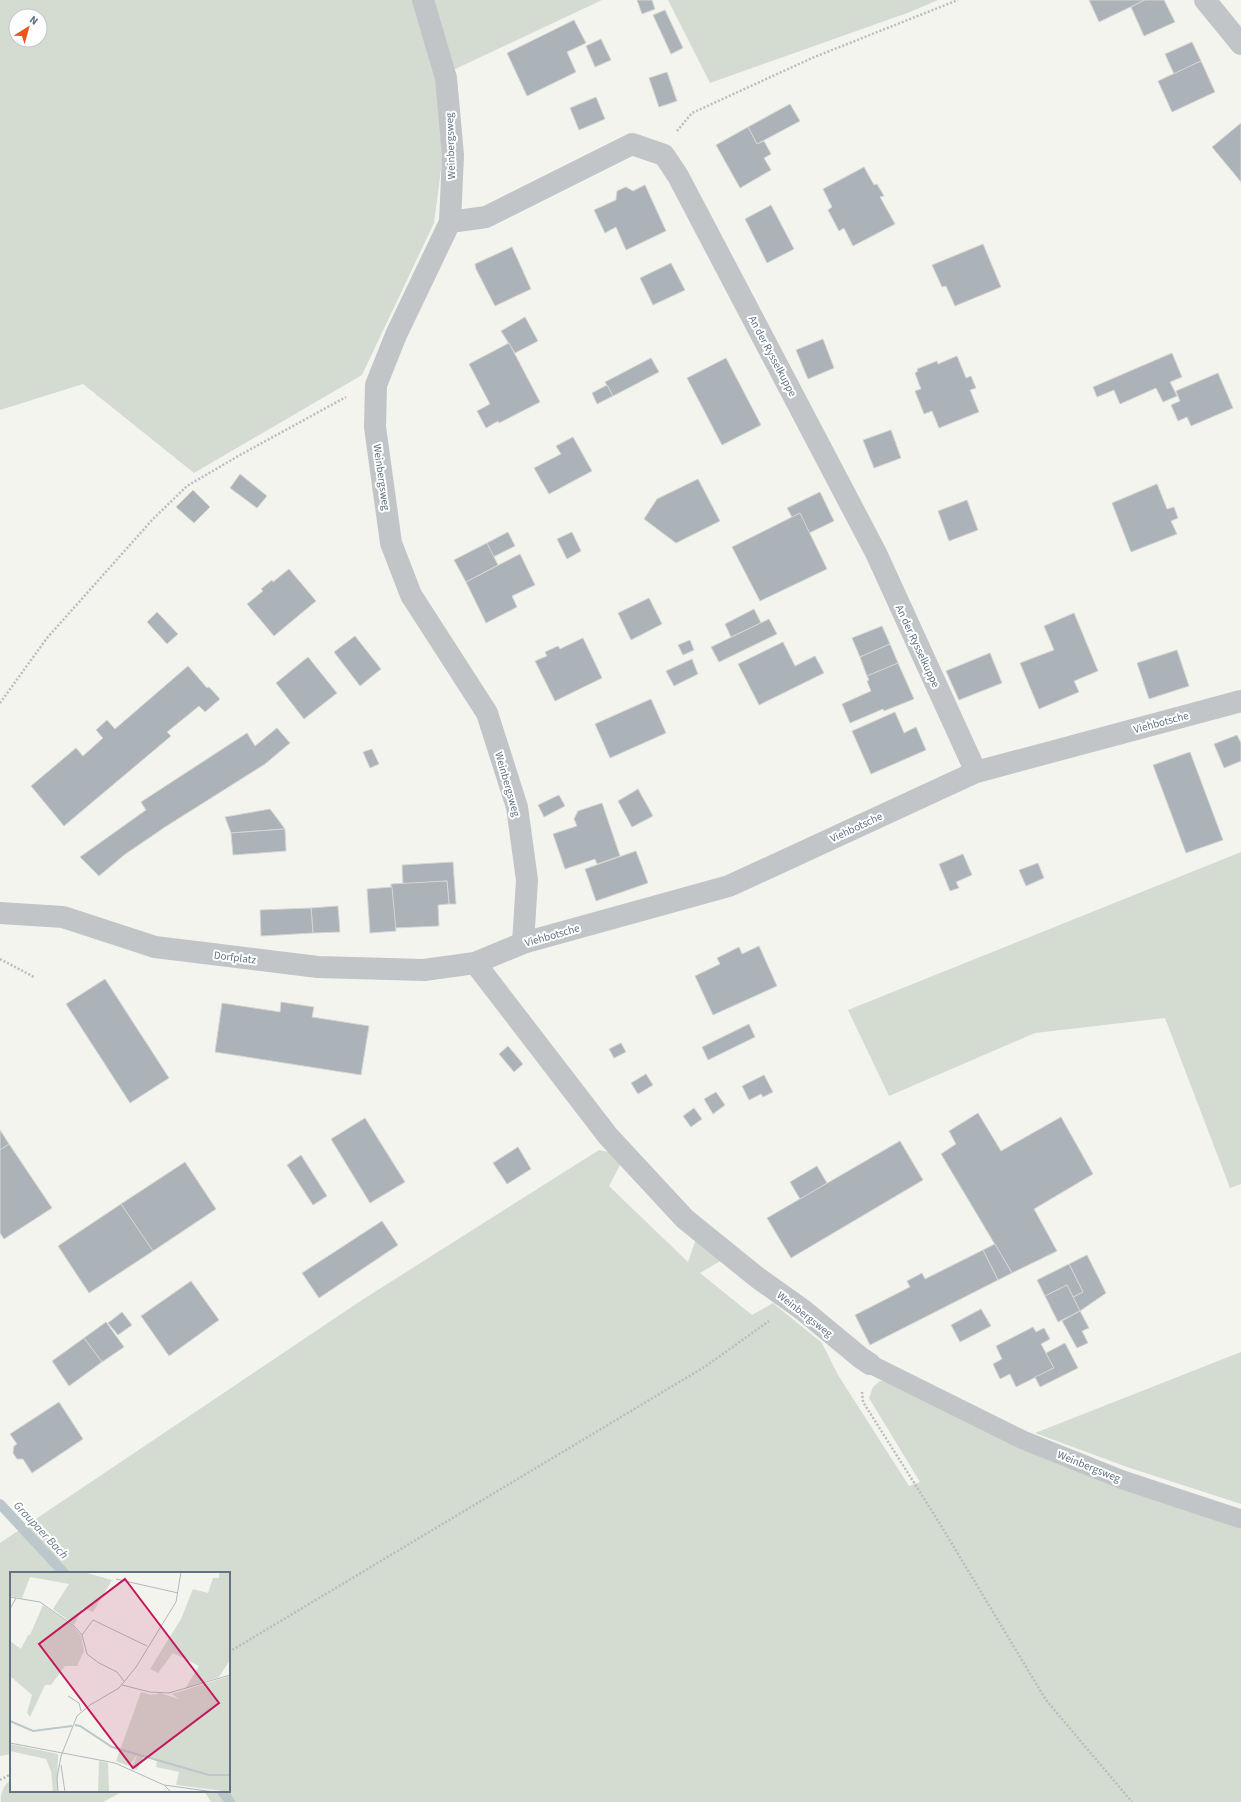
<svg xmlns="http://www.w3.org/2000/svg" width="1241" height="1802" font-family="'Source Sans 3',sans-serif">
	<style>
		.green { fill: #d4dbd0; fill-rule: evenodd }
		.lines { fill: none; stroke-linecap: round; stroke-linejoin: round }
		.stream { stroke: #bcc7cc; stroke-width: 10 }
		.building { fill: #abb2b8; stroke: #d5d5d2 }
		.path { stroke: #babdbf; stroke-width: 2.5; stroke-dasharray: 2 2; stroke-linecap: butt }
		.lane { stroke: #c1c5c8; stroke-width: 19 }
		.street { stroke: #c1c5c8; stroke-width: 22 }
		.labels { text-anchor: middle; stroke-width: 4; stroke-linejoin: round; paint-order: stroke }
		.street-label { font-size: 11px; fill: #617282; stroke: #fff }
		.water-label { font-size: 12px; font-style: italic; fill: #627a87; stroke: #fff }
		.inset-river { fill: none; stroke: #bcc7cc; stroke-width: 2 }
		.inset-road { fill: none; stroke: #b0b8bc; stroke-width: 1 }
		.view { fill: #c2185b; fill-opacity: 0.15; stroke: #c2185b; stroke-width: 2 }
		.inset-edge { fill: none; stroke: #617282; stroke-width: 2 }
	</style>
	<rect width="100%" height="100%" fill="#f4f4ef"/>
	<g class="green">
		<path d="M0 0H415L437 78 443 154 434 223 362 375 194 473 83 384 0 410ZM16 16H40V40H16Z"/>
		<polygon points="430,0 602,0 451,71"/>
		<polygon points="668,0 938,0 910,12 710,83"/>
		<polygon points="1241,852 1241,1184 1230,1188 1165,1018 1035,1033 889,1096 848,1010"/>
		<polygon points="599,1150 613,1153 620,1165 609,1186 688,1262 696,1239 722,1260 700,1273 752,1315 773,1303 822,1343 838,1375 909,1486 920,1482 869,1398 873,1387 880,1381 895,1382 1121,1486 1241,1529 1241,1802 211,1802 204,1791 229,1791 229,1573 11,1573 11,1754 0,1756 0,1543 362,1300"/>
		<polygon points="1241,1352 1241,1504 1127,1467 1035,1433"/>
		<path d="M11 1780V1791H123L103 1802H1C0 1794 4 1784 11 1780Z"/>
	</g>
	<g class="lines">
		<g class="stream">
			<polyline points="0,1504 64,1573"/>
			<polyline points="222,1791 230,1802"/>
		</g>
	</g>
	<g class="building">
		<polygon points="637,0 652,0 655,9 642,14"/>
		<polygon points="1089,0 1145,0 1099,22"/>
		<polygon points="1145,0 1164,0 1175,22 1144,36 1131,7"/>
		<polygon points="665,10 683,48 671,54 653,15"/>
		<polygon points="574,20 586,43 567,52 576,72 527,96 507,53"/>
		<polygon points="601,39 611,60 595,67 586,46"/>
		<polygon points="1192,42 1201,61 1174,74 1165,54"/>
		<polygon points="1201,61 1215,92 1172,112 1158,81"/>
		<polygon points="667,72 677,101 659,107 649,78"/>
		<polygon points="596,97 605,119 579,130 570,108"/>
		<polygon points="790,104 800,121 757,144 748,127"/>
		<polygon points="1241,123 1241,182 1212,147"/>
		<polygon points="748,127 757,144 764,141 771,154 764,158 771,170 740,188 716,145"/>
		<polygon points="864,167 874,185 877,184 884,196 880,197 895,224 853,246 844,228 839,231 828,210 832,207 823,189"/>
		<polygon points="645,185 666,231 626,250 616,227 605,233 594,210 616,200 617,191 626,187 633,191"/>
		<polygon points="771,205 794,249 767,263 745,219"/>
		<polygon points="983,244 1001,287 955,306 946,286 942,287 932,265"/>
		<polygon points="512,247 531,289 495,306 476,269 475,264"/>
		<polygon points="671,263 685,290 653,305 640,278"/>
		<polygon points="525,317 538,341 515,353 501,331"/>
		<polygon points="823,339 834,368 808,379 796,350"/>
		<polygon points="509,343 540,402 499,423 498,421 486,428 477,411 490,404 469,364"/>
		<polygon points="1172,353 1182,377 1170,382 1177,396 1163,402 1156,388 1120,404 1114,390 1097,397 1093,387"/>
		<polygon points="957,356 966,378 971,376 976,388 970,390 979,412 939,428 932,411 924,414 915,391 921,389 915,373 918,371 917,369 937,361 938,364"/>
		<polygon points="651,358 659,372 613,396 605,382"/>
		<polygon points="726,358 761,425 722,445 687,378"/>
		<polygon points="1218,373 1233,408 1191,426 1187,417 1178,421 1171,405 1180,401 1176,391"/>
		<polygon points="607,385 613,396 597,404 592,393"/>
		<polygon points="891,430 901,458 874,468 863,440"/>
		<polygon points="573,437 592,471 549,494 534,468 561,454 556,446"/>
		<polygon points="240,474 267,496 257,508 230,488"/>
		<polygon points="698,479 720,521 676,543 644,519 657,499"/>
		<polygon points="1157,484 1167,509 1174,507 1178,518 1171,521 1177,534 1131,552 1112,503"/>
		<polygon points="193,490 210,507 194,523 176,507"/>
		<polygon points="820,492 834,521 809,533 800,513 792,517 787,508"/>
		<polygon points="967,500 978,530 949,541 938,511"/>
		<polygon points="800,513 827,569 760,601 732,547"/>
		<polygon points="508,532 515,546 493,557 487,543"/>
		<polygon points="572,532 581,551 567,559 557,539"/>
		<polygon points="487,543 498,565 466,582 454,560"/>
		<polygon points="520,554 535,585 512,596 517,607 486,623 466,582"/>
		<polygon points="289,569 316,601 274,636 247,604 263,591 261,589 272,580 273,582"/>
		<polygon points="649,598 662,624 631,640 618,613"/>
		<polygon points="754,609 761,623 731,637 725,624"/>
		<polygon points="157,612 178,634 167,644 147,622"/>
		<polygon points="1074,613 1098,671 1074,681 1079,692 1039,709 1020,663 1054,650 1044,626"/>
		<polygon points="769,619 777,634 719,662 711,647"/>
		<polygon points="882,626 890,644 860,657 852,638"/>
		<polygon points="355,636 381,669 360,686 334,652"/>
		<polygon points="583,638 602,678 555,701 535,661 547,656 545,652 558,646 560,649"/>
		<polygon points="690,640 694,650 683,655 678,645"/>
		<polygon points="783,642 795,666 815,656 824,673 759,705 738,664"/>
		<polygon points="890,644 898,663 867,676 860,657"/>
		<polygon points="1177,650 1189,686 1149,699 1137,663"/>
		<polygon points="990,653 1002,683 959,700 946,671"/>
		<polygon points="308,657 337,693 304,719 276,683"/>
		<polygon points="692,659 698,674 674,686 666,671"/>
		<polygon points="898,663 914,699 884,711 883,709 850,723 842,704 871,691 867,681 869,680 867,676"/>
		<polygon points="188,666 207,688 209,687 220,699 205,712 199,706 167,732 171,736 64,826 31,786 76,748 83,756 103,738 96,730 107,720 115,729"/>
		<polygon points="651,699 666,733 610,758 595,724"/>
		<polygon points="895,712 904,733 916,727 926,750 871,774 852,731"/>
		<polygon points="277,728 290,743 265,764 165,827 124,855 99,876 80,857 146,810 141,802 247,733 255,746"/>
		<polygon points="1237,735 1241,743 1241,761 1224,768 1214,744"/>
		<polygon points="372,749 379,764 370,768 363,752"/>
		<polygon points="1190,752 1223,840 1186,853 1153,765"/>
		<polygon points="638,789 653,816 632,827 618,801"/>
		<polygon points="559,795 565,806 544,817 538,805"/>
		<polygon points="602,803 620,856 597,864 595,859 565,869 553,834 577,826 574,819 578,811"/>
		<polygon points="270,809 285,829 231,833 225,817"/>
		<polygon points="285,829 286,851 233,855 231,833"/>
		<polygon points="636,851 648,883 596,901 585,869"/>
		<polygon points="963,854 972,875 956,882 959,888 950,891 939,864"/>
		<polygon points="453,862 456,904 449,904 447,881 403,884 402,865"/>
		<polygon points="1038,863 1044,878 1026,886 1019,870"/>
		<polygon points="447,881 449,904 438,905 439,926 394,928 391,884"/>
		<polygon points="392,887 396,931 370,933 367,889"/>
		<polygon points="338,906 340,932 313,933 311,908"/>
		<polygon points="311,908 313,933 261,936 260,910"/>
		<polygon points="759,946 777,986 713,1015 695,976 720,964 717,958 739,947 742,954"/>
		<polygon points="105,979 169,1078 130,1103 66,1004"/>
		<polygon points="281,1002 314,1007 312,1017 369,1026 361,1075 215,1052 222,1003 280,1012"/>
		<polygon points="749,1024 755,1037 708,1060 702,1047"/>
		<polygon points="621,1043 626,1052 614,1058 609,1049"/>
		<polygon points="508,1046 523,1064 514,1072 499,1054"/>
		<polygon points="646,1074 653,1085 638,1094 631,1083"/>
		<polygon points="764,1075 773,1092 763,1097 761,1094 749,1100 742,1086"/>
		<polygon points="716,1092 725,1105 713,1114 704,1099"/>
		<polygon points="694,1108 702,1119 691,1127 683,1116"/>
		<polygon points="978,1113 1001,1151 1061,1117 1093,1174 1034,1209 1057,1251 1012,1273 941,1154 956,1144 949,1131"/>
		<polygon points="365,1118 405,1182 370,1203 331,1139"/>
		<polygon points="0,1130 9,1144 0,1150"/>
		<polygon points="900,1141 923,1180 791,1258 767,1218"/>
		<polygon points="9,1144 52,1208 4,1239 0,1233 0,1150"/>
		<polygon points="518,1147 531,1169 507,1184 493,1163"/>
		<polygon points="301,1155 327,1196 313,1205 287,1165"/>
		<polygon points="185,1162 216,1209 153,1251 121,1204"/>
		<polygon points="817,1166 827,1183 800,1199 790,1182"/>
		<polygon points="121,1204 153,1251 89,1293 58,1246"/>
		<polygon points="382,1221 398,1245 319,1298 302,1273"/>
		<polygon points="995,1244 1012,1273 998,1280 983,1250"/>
		<polygon points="983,1250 998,1280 870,1345 855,1315 910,1287 907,1281 922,1273 925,1279"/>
		<polygon points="1087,1255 1106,1293 1080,1311 1073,1297 1083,1292 1069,1264"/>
		<polygon points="1069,1264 1083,1292 1073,1297 1067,1285 1045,1296 1037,1280"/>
		<polygon points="191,1281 219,1320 169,1356 141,1316"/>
		<polygon points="1067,1285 1080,1311 1058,1322 1045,1296"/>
		<polygon points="981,1309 991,1326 960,1342 951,1325"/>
		<polygon points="1080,1311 1089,1328 1082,1331 1088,1343 1077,1348 1062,1321"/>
		<polygon points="122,1312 132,1325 118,1335 108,1323"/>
		<polygon points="106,1322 124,1347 102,1362 84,1338"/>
		<polygon points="1033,1327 1036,1332 1044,1328 1050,1339 1041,1344 1054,1368 1016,1387 1010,1374 1000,1379 993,1364 1002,1359 996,1346"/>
		<polygon points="84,1338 102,1362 69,1386 52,1361"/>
		<polygon points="1065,1343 1078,1368 1040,1387 1035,1377 1054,1368 1046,1353"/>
		<polygon points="59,1402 83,1439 32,1473 23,1459 17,1459 13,1453 14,1446 17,1444 10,1434"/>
	</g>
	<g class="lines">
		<g class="path">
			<polyline points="677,131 692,113 812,58 958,0"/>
			<polyline points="0,703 47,638 153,519 187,486 240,455 346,397"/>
			<polyline points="0,959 34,977"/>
			<polyline points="862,1392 863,1402 937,1519 1046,1700 1132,1802"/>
			<polyline points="229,1652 706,1366 769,1321"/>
			<polyline points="0,1780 11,1774"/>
		</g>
		<polyline class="lane" points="870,1364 1023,1440 1123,1480 1241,1519"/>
		<g class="street">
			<polyline points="423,0 446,78 453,155 450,222 396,335 376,385 375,427 391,543 411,595 487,713 517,807 527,880 523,943"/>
			<polyline points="1205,0 1241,44"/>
			<polyline points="450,222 486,217 632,144 664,155 678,176 876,553 976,772"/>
			<polyline points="0,913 63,917 155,947 318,967 424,970 475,963 523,943 729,886 976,772 1241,701"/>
			<polyline points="475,963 608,1136 685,1219 758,1278 803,1310 861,1358 870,1364"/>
		</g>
	</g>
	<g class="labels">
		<g class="street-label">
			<text transform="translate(450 146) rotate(-92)" y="4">Weinbergsweg</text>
			<text transform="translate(773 356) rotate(62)" y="4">An der Rysselkuppe</text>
			<text transform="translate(382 477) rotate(82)" y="4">Weinbergsweg</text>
			<text transform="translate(918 646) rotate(65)" y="4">An der Rysselkuppe</text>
			<text transform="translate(1161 722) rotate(-15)" y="4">Viehbotsche</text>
			<text transform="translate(508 784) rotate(74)" y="4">Weinbergsweg</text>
			<text transform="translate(856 827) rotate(-25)" y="4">Viehbotsche</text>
			<text transform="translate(552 935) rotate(-16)" y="4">Viehbotsche</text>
			<text transform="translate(235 957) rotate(7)" y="4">Dorfplatz</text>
			<text transform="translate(805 1314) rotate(38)" y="4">Weinbergsweg</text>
			<text transform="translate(1089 1466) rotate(22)" y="4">Weinbergsweg</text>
		</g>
		<g class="water-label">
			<text transform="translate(41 1530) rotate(47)" y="4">Graupaer Bach</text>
		</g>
	</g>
	<g transform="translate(10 1572)">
		<rect width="220" height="220" fill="#f4f4ef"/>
		<path d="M0 0H73L102 8 83 40 73 36 64 53 43 37 59 12 20 5 12 26 0 24ZM209 0H220V88L209 105 175 117 189 94 163 81 148 101 140 97 171 47 183 17 198 21 203 6H209ZM33 33 63 54 71 64 74 79 67 94H55L41 113H35L20 145 17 141 22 123 0 104V69L11 77 18 63H20ZM220 104V220L166 213 169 200 146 195 147 189 134 183 127 198 122 194 129 180 119 194 106 189 131 120 142 123 145 121 144 123 150 121 169 127 162 122ZM0 172 48 182 47 220H43L41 199 36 187 0 179ZM89 189 98 191 99 220H88Z" fill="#d4dbd0"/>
		<path class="inset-river" d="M0 149 23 159 62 154M65 153 70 154 102 175 199 203H220"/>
		<path class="inset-road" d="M106 7 168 21M0 25 30 30 64 54 72 63 77 82 89 91 107 100 114 109M0 37 6 26M72 63 83 48 137 74M112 113 140 120 159 121 220 103M58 124 69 131 71 139M0 171 105 191 154 213 161 220M51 193 55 220M154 213 204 220M48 220 47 206 51 184 67 144 80 133 109 116 126 95 166 30 171 0"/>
		<path class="view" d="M115 7 209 131 123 196 29 72Z"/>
		<rect width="220" height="220" class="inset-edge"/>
	</g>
	<g transform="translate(28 28) rotate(37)"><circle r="19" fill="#ffffff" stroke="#c0c7cd"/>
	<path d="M0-3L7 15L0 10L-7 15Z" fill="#eb5619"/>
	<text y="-6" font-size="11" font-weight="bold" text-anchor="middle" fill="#617282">N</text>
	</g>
</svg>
